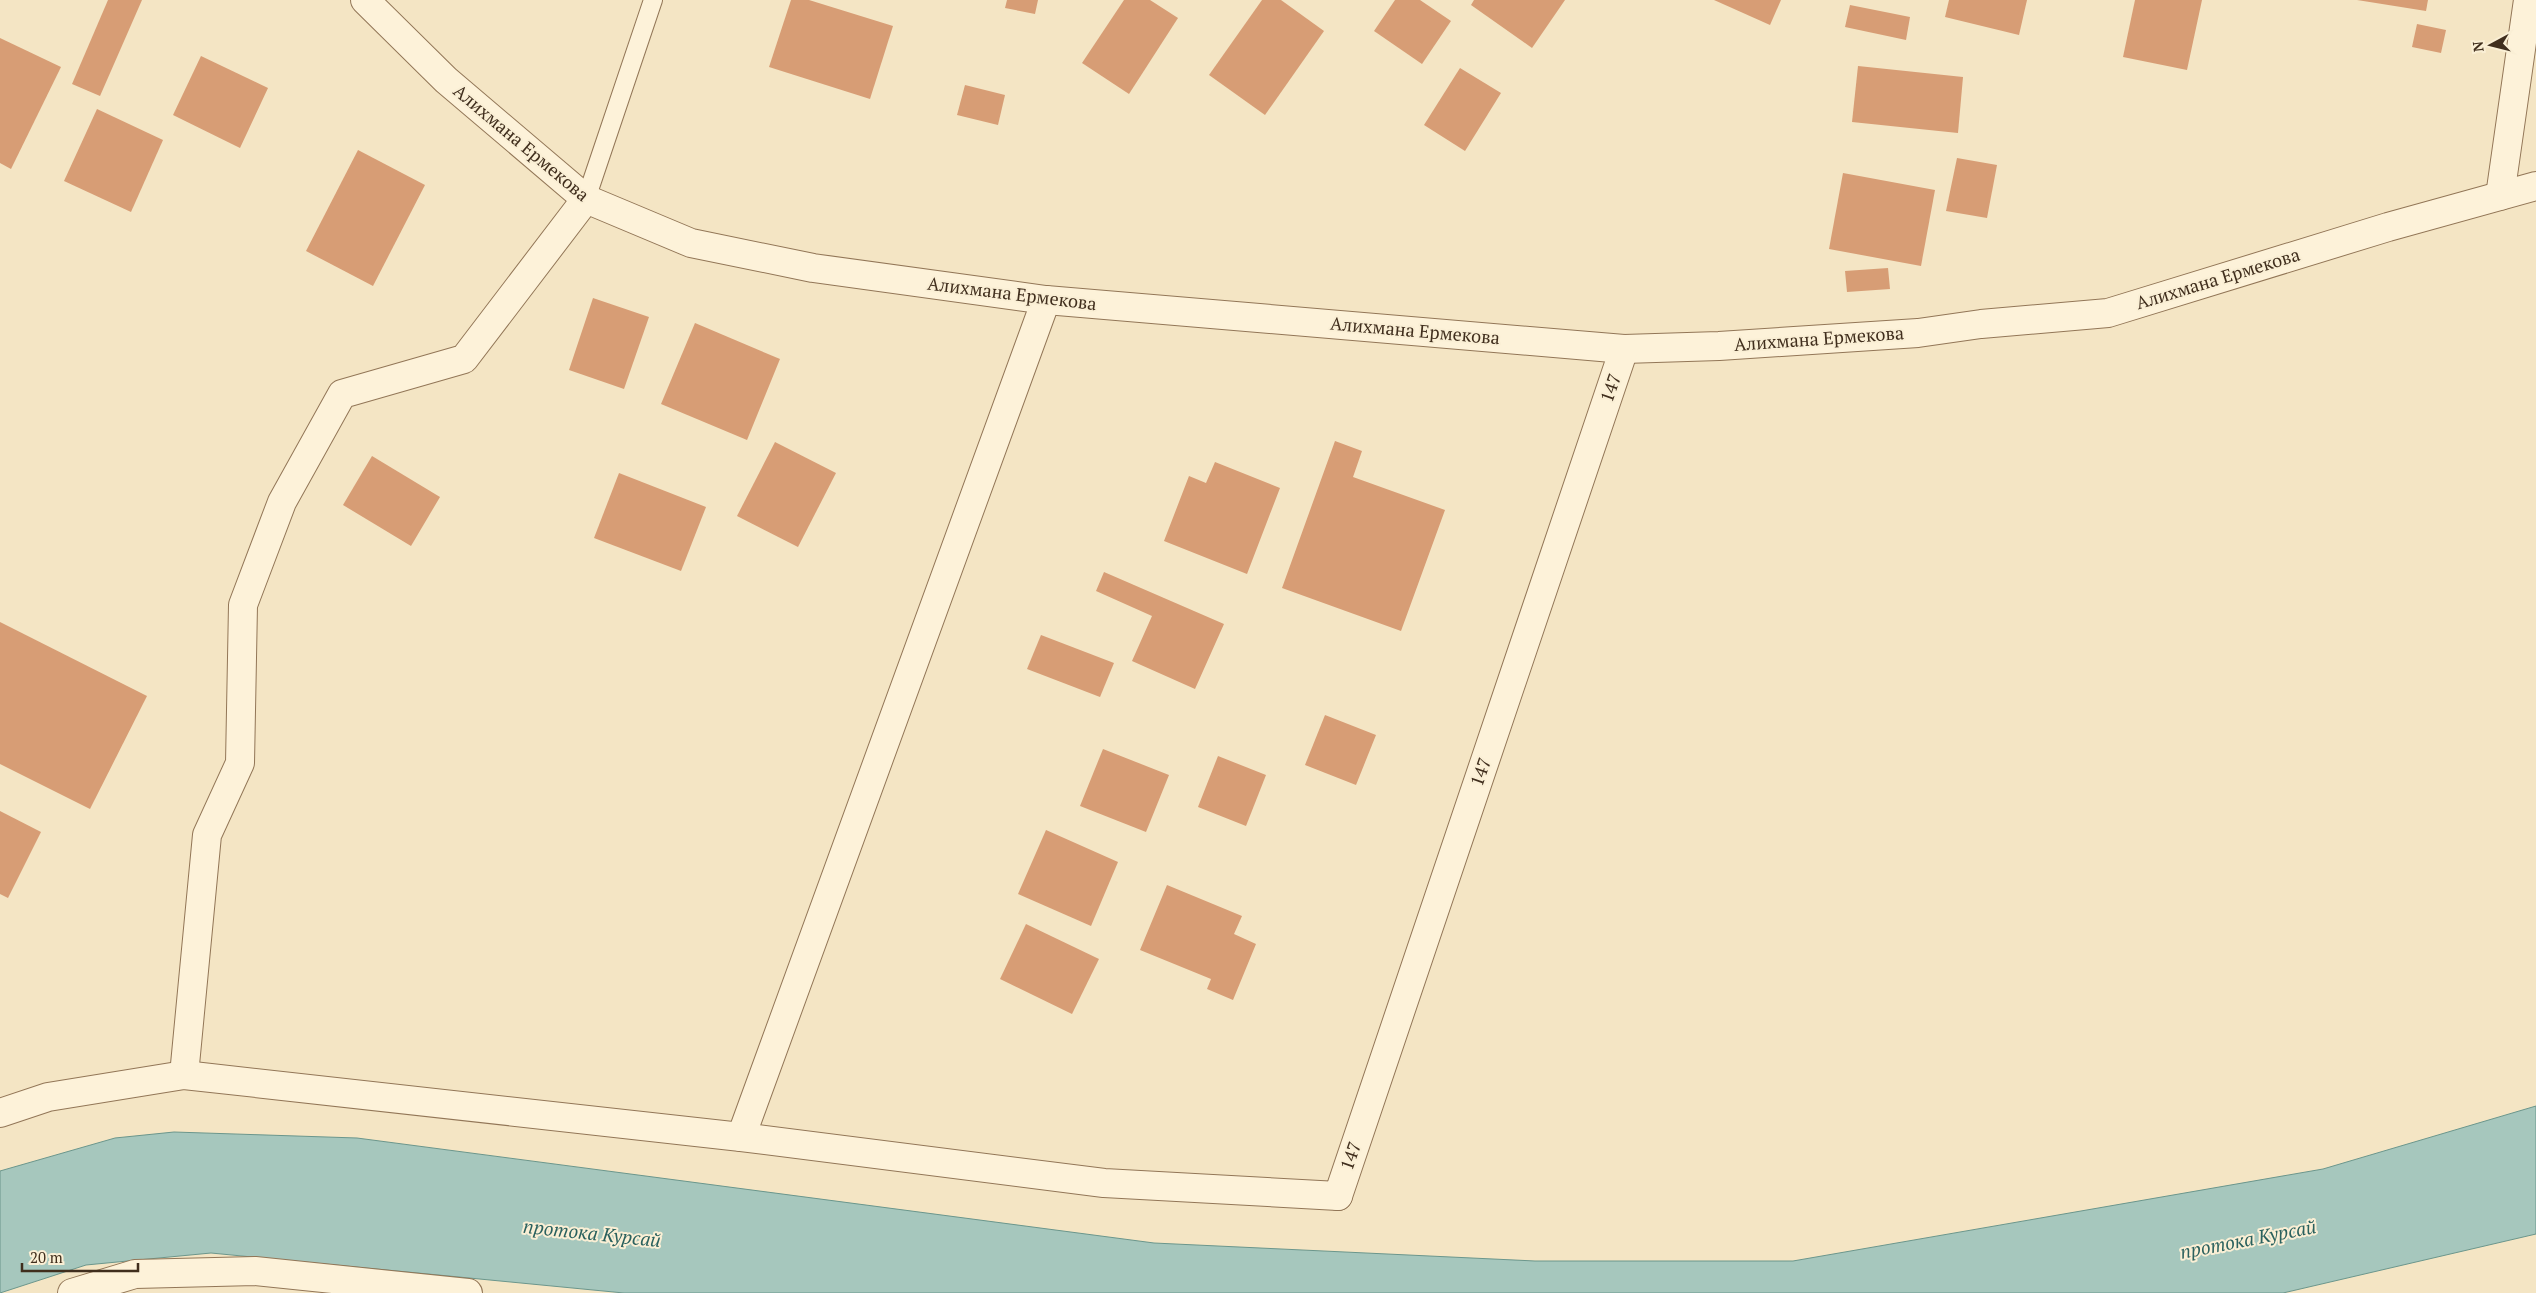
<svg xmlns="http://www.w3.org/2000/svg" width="2536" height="1293" font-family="'PT Serif',serif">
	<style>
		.water { fill: #a6c7bd; stroke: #6b968c }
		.building { fill: #d79d75 }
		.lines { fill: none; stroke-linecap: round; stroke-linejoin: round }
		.service-casing { stroke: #927657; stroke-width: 20 }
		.pedestrian-casing { stroke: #927657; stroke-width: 30 }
		.minor-casing { stroke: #927657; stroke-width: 30 }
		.service { stroke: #fdf2d9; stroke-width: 18 }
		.pedestrian { stroke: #fdf2d9; stroke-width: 28 }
		.minor { stroke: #fdf2d9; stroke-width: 28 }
		.labels { text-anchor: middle; stroke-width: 4; stroke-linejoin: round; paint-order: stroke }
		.street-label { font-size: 18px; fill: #402e1d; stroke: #faefd5 }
		.water-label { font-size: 19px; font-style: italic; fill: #2a615e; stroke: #faefd5 }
	</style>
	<rect width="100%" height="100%" fill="#f4e5c4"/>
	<polygon class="water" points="2536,1106 2536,1234 2283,1293 624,1293 211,1253 86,1265 0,1293 0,1171 115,1138 174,1132 357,1138 1154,1243 1535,1261 1793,1261 2323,1169"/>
	<g class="building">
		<polygon points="108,0 142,0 100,96 72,84"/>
		<polygon points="791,0 809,0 893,26 870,99 769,67"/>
		<polygon points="1007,0 1038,0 1035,14 1005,8"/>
		<polygon points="1124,0 1150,0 1178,18 1129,94 1082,63"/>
		<polygon points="1262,0 1281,0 1324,31 1265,115 1209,75"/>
		<polygon points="1395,0 1420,0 1451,21 1422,64 1374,31"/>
		<polygon points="1474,0 1565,0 1532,48 1471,5"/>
		<polygon points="1714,0 1781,0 1770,25"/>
		<polygon points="1949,0 2027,0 2019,35 1945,17"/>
		<polygon points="2135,0 2202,0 2187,70 2123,57"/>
		<polygon points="2357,0 2428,0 2426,11"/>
		<polygon points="1850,5 1910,17 1906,40 1845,27"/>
		<polygon points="2417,24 2446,30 2441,53 2412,47"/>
		<polygon points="0,38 61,67 11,169 0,163"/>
		<polygon points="201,56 268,88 240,148 173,115"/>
		<polygon points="1858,66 1963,77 1958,133 1852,122"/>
		<polygon points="1460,68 1501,93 1465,151 1424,125"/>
		<polygon points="965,85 1005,95 998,125 957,115"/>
		<polygon points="97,109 163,140 131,212 64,181"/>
		<polygon points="358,150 425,185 373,286 306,251"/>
		<polygon points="1957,158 1997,165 1987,218 1946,211"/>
		<polygon points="1843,173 1935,190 1921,266 1829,249"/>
		<polygon points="1888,268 1890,289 1847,292 1845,271"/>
		<polygon points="593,298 649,317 624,389 569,370"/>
		<polygon points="695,323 780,359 747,440 661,404"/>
		<polygon points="1335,441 1362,451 1353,477 1445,510 1401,631 1282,588"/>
		<polygon points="775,442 836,473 798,547 737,516"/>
		<polygon points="372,456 440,497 411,546 343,505"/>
		<polygon points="1215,462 1280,488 1247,574 1164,541 1189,476 1206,483"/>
		<polygon points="619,473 706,507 681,571 594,538"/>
		<polygon points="1104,572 1224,624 1195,689 1132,661 1152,616 1096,591"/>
		<polygon points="0,622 147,696 90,809 0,764"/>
		<polygon points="1041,635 1114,663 1100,697 1027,669"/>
		<polygon points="1325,715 1376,735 1356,785 1305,765"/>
		<polygon points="1103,749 1169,775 1146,832 1080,806"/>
		<polygon points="1218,756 1266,775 1246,826 1198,807"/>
		<polygon points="0,811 41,832 8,898 0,894"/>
		<polygon points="1046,830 1118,862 1091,926 1018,894"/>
		<polygon points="1167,885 1242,916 1234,934 1256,944 1233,1000 1207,989 1211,979 1140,950"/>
		<polygon points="1026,924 1099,959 1072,1014 1000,979"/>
	</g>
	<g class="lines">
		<g class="service-casing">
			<polyline id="service" points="586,199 653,0"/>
		</g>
		<g class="pedestrian-casing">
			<g id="pedestrian">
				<polyline points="0,1113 48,1097 184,1075 741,1137 1104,1183 1338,1196"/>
				<polyline points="72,1293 135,1274 255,1271 468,1293"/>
			</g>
		</g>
		<g class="minor-casing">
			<g id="minor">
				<polyline points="365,0 446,80 586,199 691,243 813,268 1046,300 1624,349 1719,346 1918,333 1981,324 2108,313 2388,227 2536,186"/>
				<polyline points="2500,196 2528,0"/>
				<polyline points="184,1075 207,835 240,763 243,605 282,502 342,394 464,359 586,199"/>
				<polyline points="741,1137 1046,300"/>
				<polyline points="1338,1196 1624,349"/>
			</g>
		</g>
		<use href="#service" class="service"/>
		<use href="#pedestrian" class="pedestrian"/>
		<use href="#minor" class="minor"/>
	</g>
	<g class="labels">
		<g class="street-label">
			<text transform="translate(521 143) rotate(40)" y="6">Алихмана Ермекова</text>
			<text transform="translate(2218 279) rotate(-17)" y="6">Алихмана Ермекова</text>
			<text transform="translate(1012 294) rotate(7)" y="6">Алихмана Ермекова</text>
			<text transform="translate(1415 331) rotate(5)" y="6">Алихмана Ермекова</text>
			<text transform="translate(1819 339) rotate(-4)" y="6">Алихмана Ермекова</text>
			<text transform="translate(1611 388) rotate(-71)" y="6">147</text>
			<text transform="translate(1481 772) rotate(-71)" y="6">147</text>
			<text transform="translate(1351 1156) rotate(-71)" y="6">147</text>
		</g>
		<g class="water-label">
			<text transform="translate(592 1233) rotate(6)" y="7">протока Курсай</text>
			<text transform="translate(2248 1239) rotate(-11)" y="7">протока Курсай</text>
		</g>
	</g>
	<g transform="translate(2491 45) rotate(263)" stroke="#faefd5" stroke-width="4" paint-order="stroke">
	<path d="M0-4L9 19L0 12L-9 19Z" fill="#402e1d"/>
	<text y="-8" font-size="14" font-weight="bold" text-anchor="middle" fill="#402e1d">N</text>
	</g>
	<path d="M22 1263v8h116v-8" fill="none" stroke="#402e1d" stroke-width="2.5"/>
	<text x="30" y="1263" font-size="15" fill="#402e1d" stroke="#faefd5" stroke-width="4" paint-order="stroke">20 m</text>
</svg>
